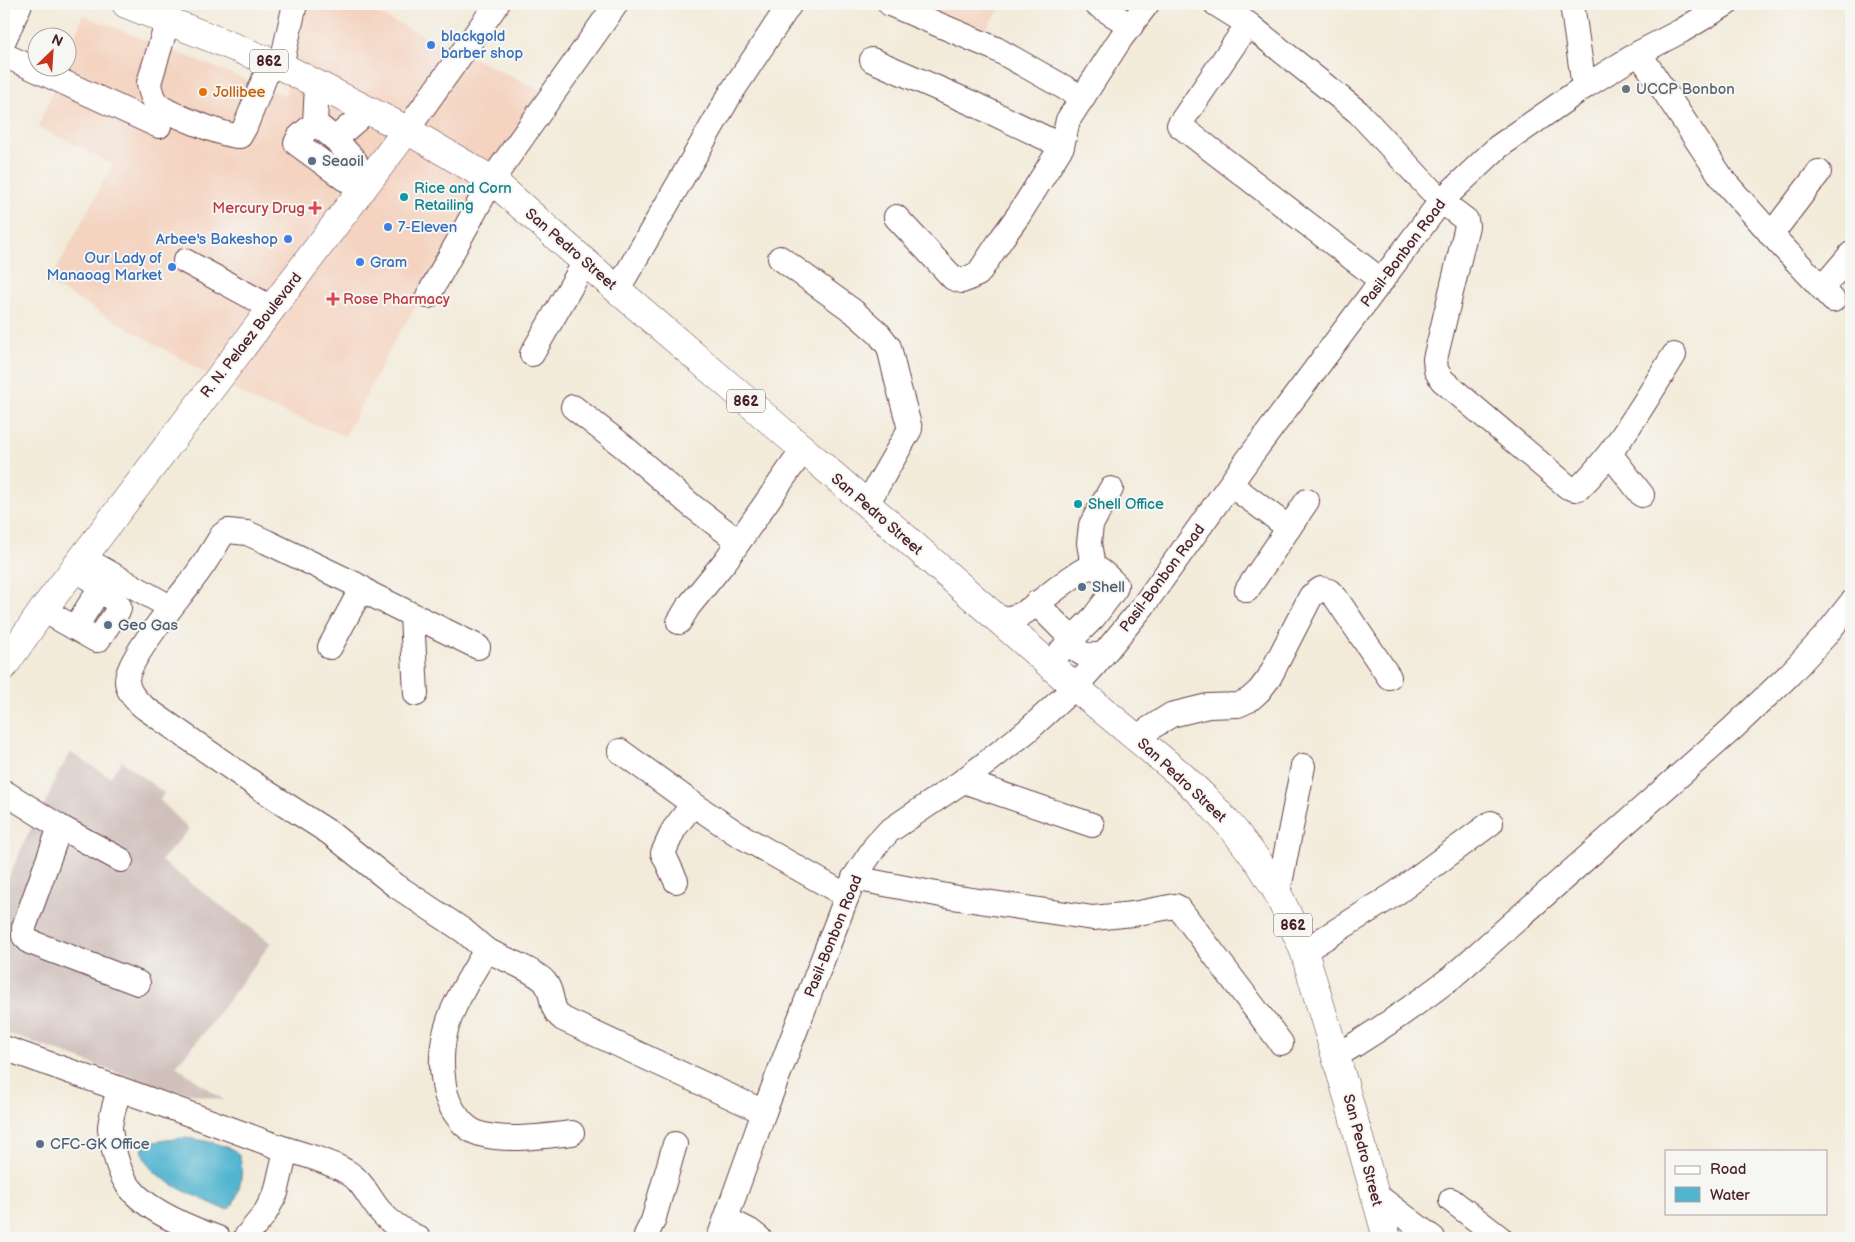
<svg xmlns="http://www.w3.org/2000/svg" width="1855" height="1242" font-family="'Balsamiq Sans',sans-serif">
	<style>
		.built { fill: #f4d3c0 }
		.industrial { fill: #d0c0bc }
		.water { fill: #52b5d0; stroke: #4e6a7e }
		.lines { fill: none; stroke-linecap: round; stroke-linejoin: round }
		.minor-casing { stroke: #633e45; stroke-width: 26 }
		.major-casing { stroke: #633e45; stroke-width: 29 }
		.minor { stroke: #fff; stroke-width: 24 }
		.major { stroke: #fff; stroke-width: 28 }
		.shop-dot { fill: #3f7fe0; stroke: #f6f6f2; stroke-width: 2 }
		.worship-dot { fill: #6b7280; stroke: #f6f6f2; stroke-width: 2 }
		.food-dot { fill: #e8710a; stroke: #f6f6f2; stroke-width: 2 }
		.service-dot { fill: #5c6f8a; stroke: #f6f6f2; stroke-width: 2 }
		.culture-dot { fill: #0f9aa8; stroke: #f6f6f2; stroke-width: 2 }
		.health-dot { fill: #e0444e; stroke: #f6f6f2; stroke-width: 2 }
		.labels { text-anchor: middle; stroke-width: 4; stroke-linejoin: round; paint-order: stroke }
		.shield { fill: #f6f6f2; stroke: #7e6067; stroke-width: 1 }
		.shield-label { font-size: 14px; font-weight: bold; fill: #4a1f2b }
		.shop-label { font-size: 15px; fill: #366cbe; stroke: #f6f6f2; text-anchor: start }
		.worship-label { font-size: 15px; fill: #5b616d; stroke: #f6f6f2; text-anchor: start }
		.food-label { font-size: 15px; fill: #c56008; stroke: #f6f6f2; text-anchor: start }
		.service-label { font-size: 15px; fill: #4e5e75; stroke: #f6f6f2; text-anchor: start }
		.culture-label { font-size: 15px; fill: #0d838f; stroke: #f6f6f2; text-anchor: start }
		.health-label { font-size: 15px; fill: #be3a42; stroke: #f6f6f2; text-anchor: end }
		.street-label { font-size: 15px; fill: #4a1f2b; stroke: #f6f6f2 }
	</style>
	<rect width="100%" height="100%" fill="#f6f6f2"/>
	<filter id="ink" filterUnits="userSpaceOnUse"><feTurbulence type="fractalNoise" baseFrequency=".02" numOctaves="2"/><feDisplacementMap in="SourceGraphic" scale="10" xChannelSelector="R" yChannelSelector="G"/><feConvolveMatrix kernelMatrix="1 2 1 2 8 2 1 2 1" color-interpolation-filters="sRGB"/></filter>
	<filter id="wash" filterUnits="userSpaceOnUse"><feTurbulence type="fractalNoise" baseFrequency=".0096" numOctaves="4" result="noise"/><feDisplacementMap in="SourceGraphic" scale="20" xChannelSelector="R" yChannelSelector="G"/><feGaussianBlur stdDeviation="1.12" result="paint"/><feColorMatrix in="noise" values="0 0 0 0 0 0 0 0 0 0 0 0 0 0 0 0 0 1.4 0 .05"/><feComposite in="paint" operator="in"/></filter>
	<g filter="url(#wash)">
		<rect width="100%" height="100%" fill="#f3ebda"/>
		<g class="built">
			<polygon points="304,4 357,4 551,95 396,338 345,436 254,401 49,283 113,164 38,127 62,68 68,68 68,54 83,15 285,95"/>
			<polygon points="907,4 1004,4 981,35"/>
		</g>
		<polygon class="industrial" points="71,753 110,777 122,761 164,793 160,800 189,829 161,861 271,943 207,1029 176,1066 225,1101 152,1085 4,1032 4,887 33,824 4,808 4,783 44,807 56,777"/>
		<path class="water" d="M181 1138C194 1138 224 1144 235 1151 248 1160 239 1196 231 1207L228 1209 222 1208C201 1198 138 1176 143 1147L147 1143Z"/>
	</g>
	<g filter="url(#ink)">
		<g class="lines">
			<g class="minor-casing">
				<g id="minor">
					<polyline points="890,4 996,49 1083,98"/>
					<polyline points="1096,4 1131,26"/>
					<path d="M1216 4 1248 24 1358 112 1441 201 1466 220 1467 226 1435 359 1436 370 1442 380 1568 487 1575 489 1579 488C1618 450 1645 401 1674 355"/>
					<polyline points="1572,4 1584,87"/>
					<path d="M168 20 149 83C150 90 153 100 158 105 169 114 227 137 240 136L245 127 271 62"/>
					<polyline points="1248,24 1179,125 1382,281"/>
					<polyline points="4,40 20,4"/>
					<polyline points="1639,53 1724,181 1780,244 1833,300"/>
					<polyline points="4,55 159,126"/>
					<polyline points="872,60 974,104 1062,146"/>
					<polyline points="281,66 295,4"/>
					<polyline points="317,85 315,123 335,139 368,110"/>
					<polyline points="315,123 299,137 296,143 345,179 347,178 355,161 335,139"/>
					<polyline points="407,130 497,4"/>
					<polyline points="896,217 953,278 962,281 978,274 1002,238 1018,216 1062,146 1068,120 1121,38 1147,4"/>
					<polyline points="1771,235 1819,172"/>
					<polyline points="780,258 853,311 879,334 889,347 897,381 910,429 867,504"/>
					<polyline points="185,261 272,308"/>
					<polyline points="1822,288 1851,254"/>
					<polyline points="618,289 731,93 790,4"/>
					<polyline points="428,296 492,180 616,4"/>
					<polyline points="532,354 585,262"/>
					<polyline points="573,407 623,446 692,506 738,541"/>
					<polyline points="1610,454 1642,495"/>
					<polyline points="1231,485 1289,528"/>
					<polyline points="83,558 170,607"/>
					<polyline points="1093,567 1089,543 1091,525 1111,489"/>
					<polyline points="1247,590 1307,501"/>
					<polyline points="1036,603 1072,639 1061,651"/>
					<polyline points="43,610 75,628 101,587 75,568"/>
					<polyline points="412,615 416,694"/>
					<path d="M999 620C1007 618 1019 617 1025 612 1038 605 1080 567 1092 567 1099 567 1111 580 1116 585L1115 589 1094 617 1072 639C1077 656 1087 657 1103 654"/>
					<polyline points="679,622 688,607 726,560 803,450"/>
					<polyline points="75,628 96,640 98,640 119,609 119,606 101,587"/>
					<polyline points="330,647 362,588"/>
					<path d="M478 647 372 595 355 584 267 542 247 533 228 531 222 535C212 552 202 568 190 583 176 602 128 658 127 680 127 692 136 701 145 708L263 790 330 833 395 885 464 931 486 950C462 992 436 1026 443 1077 444 1089 446 1099 453 1110 460 1121 467 1130 480 1134 508 1142 544 1136 572 1133"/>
					<polyline points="1136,737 1171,715 1208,706 1238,705 1249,700 1259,691 1269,678 1311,596 1321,589 1329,591 1336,598 1389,677"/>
					<polyline points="620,751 693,804 736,833 847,896"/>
					<polyline points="963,781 1092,825"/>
					<polyline points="4,792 60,827 121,860"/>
					<polyline points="60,827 24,927 24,936 30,942 138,983"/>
					<polyline points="854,878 952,897 1093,918 1133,914 1175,906 1179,908 1281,1043"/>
					<polyline points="676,881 663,853 674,829 693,804"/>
					<polyline points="1278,894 1303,766"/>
					<path d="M486 950C500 957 536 971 545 982 555 994 548 1008 563 1019L764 1112"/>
					<polyline points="1304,951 1395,894 1491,823"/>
					<path d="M4 1048C91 1079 178 1109 265 1142 291 1152 324 1158 347 1172 363 1181 369 1199 381 1212 391 1224 405 1231 418 1238"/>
					<path d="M1336 1056C1377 1032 1414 1006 1452 977L1732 729 1789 675 1825 636 1851 603"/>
					<path d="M119 1089C116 1101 111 1115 110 1127 110 1135 113 1143 114 1150 117 1163 122 1179 131 1189 148 1211 192 1229 218 1238"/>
					<polyline points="1375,1194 1433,1238"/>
					<polyline points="1451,1200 1500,1238"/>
					<polyline points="726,1219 750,1231 759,1238"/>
					<polyline points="646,1235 653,1221 675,1144"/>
					<polyline points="245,1238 264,1215 276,1193 286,1150"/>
					<polyline points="719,1238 764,1112 847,896 854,878 876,845 889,831 963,781 1027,731 1075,687 1094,666 1143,606 1249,458 1441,201 1498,147 1584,87 1639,53 1681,31 1726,4"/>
				</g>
			</g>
			<g class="major-casing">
				<g id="major">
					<polyline points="126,4 281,66 407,130 492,180 585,262 867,504 1075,687 1181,775 1204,797 1234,830 1260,864 1276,890 1294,928 1304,951 1344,1084 1387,1238"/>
					<polyline points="4,666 43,610 407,130"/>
				</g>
			</g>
			<use href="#minor" class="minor"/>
			<use href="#major" class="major"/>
		</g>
	</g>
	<g class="shop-dot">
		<circle cx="431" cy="45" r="5"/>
		<circle cx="388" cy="227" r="5"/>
		<circle cx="288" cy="239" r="5"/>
		<circle cx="360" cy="262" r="5"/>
		<circle cx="172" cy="267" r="5"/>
	</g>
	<circle class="worship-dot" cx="1626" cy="89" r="5"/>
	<circle class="food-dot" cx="203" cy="92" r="5"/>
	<g class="service-dot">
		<circle cx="312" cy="161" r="5"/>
		<circle cx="1082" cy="587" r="5"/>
		<circle cx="108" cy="625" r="5"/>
		<circle cx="40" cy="1144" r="5"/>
	</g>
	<g class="culture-dot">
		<circle cx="404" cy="197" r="5"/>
		<circle cx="1078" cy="504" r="5"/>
	</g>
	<g class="health-dot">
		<path d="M312.5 200.5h5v5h5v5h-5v5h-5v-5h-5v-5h5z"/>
		<path d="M330.5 291.5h5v5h5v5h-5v5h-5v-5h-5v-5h5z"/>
	</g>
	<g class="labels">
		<g class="shield">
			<rect x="250" y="49.5" width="38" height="23" rx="4"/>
			<rect x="727" y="389.5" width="38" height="23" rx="4"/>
			<rect x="1274" y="913.5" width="38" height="23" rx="4"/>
		</g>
		<g class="shield-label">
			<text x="269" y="66">862</text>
			<text x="746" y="406">862</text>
			<text x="1293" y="930">862</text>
		</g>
		<g class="shop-label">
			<text x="441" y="41">blackgold<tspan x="441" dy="17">barber shop</tspan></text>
			<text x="398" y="232">7-Eleven</text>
			<text x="278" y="244" text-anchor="end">Arbee's Bakeshop</text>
			<text x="162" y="263" text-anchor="end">Our Lady of<tspan x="162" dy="17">Manaoag Market</tspan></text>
			<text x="370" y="267">Gram</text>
		</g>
		<g class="worship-label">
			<text x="1636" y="94">UCCP Bonbon</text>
		</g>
		<g class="food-label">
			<text x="213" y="97">Jollibee</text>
		</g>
		<g class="service-label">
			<text x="322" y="166">Seaoil</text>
			<text x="1092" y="592">Shell</text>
			<text x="118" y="630">Geo Gas</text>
			<text x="50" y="1149">CFC-GK Office</text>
		</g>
		<g class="culture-label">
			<text x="414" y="193">Rice and Corn<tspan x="414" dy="17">Retailing</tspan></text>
			<text x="1088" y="509">Shell Office</text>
		</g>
		<g class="health-label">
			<text x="305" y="213">Mercury Drug</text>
			<text x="343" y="304" text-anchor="start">Rose Pharmacy</text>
		</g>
		<g class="street-label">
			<text transform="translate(571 249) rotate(41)" y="5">San Pedro Street</text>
			<text transform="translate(1403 253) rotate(-53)" y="5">Pasil-Bonbon Road</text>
			<text transform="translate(251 335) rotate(-52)" y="5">R. N. Pelaez Boulevard</text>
			<text transform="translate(877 514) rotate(41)" y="5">San Pedro Street</text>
			<text transform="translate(1162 578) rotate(-53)" y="5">Pasil-Bonbon Road</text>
			<text transform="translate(1182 780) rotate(43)" y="5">San Pedro Street</text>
			<text transform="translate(833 936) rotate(-68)" y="5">Pasil-Bonbon Road</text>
			<text transform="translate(1363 1150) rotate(75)" y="5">San Pedro Street</text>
		</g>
	</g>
	<rect width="1855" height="1242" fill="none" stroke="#f6f6f2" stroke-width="20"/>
	<rect x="1665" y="1150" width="162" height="65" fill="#f6f6f2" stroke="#b1a0a2"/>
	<rect x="1675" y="1166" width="25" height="8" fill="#ffffff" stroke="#b1a0a2"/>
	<text x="1710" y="1174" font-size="15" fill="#4a1f2b">Road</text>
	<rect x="1675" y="1187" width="25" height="15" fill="#52b5d0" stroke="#b1a0a2"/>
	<text x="1710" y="1200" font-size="15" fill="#4a1f2b">Water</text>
	<g transform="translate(52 52) rotate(25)"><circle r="24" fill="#f6f6f2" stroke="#b1a0a2"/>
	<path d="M0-4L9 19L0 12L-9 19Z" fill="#c8321e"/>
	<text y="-8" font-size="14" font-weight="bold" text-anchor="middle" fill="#4a1f2b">N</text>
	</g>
</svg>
